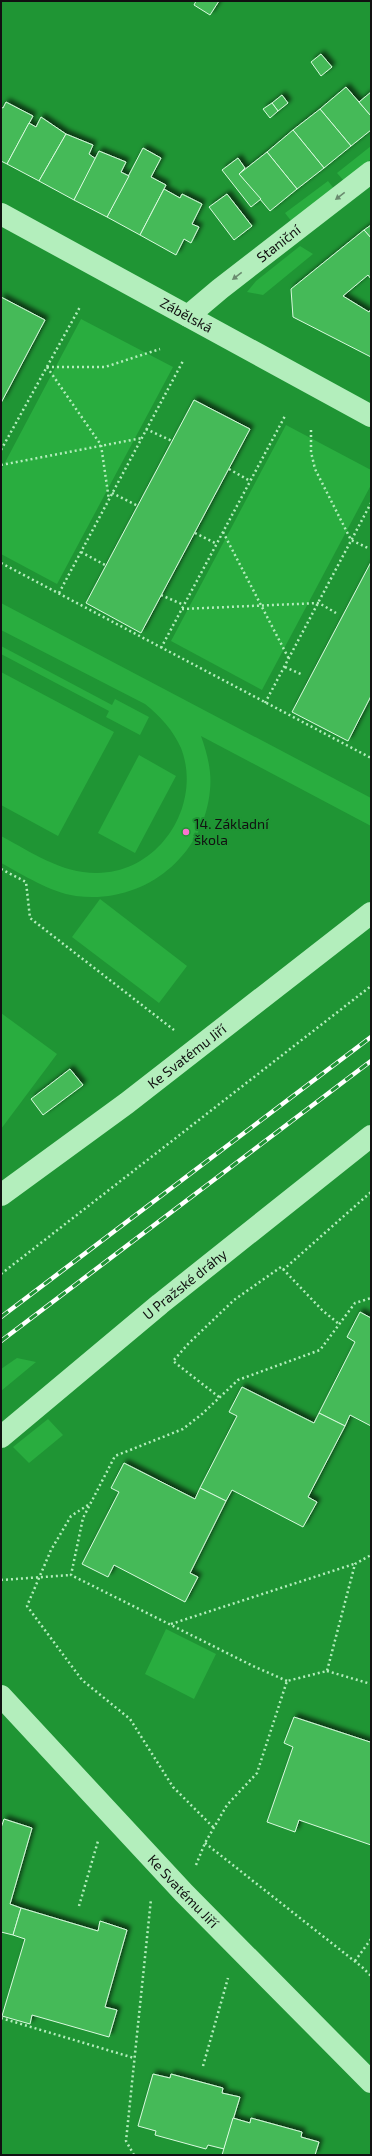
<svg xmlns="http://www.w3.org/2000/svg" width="372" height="2156" font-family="'Exo 2',sans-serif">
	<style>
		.green { fill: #29ad3f }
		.building { fill: #44ba58; stroke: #d9fade; filter: url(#shadow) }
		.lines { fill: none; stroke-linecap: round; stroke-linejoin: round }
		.path { stroke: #b3eebc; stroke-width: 2.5; stroke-dasharray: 2 3; stroke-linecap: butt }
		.street { stroke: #b3eebc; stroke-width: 22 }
		.rail-casing { stroke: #fff; stroke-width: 4.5 }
		.rail { stroke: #1f9534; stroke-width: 3; stroke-dasharray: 9; stroke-linecap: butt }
		.oneway { fill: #6a8b6f }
		.poi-dot { fill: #fc73cf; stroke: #1f9534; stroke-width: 1.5 }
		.labels { text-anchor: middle; stroke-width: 4; stroke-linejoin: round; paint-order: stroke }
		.street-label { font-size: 14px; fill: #111; stroke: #1f9534 }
		.poi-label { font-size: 14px; fill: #111; stroke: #1f9534; text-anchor: start }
	</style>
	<defs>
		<filter id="shadow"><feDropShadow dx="3.5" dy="-3.5" stdDeviation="2" flood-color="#0009"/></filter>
	</defs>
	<rect width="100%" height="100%" fill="#1f9534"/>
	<g class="green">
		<polygon points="371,146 371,159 344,181 337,173"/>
		<polygon points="328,181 335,190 292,222 285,213"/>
		<polygon points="300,246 313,254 263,295 247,292 256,281"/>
		<polygon points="81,319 173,367 57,584 1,554 1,470"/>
		<polygon points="286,425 371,470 371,485 262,690 171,641"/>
		<path d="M1 603 371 798V826L201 736C207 753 212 771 210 790 204 857 143 905 76 896 49 892 24 875 1 863V836C31 852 61 873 96 873 159 874 203 805 181 748 173 730 160 716 145 704L1 630Z"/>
		<polygon points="1,646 112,705 115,699 149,717 140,735 106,717 109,711 1,654"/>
		<polygon points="1,672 114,732 58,836 1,805"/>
		<polygon points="139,755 176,776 135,853 98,833"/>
		<polygon points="100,899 187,966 159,1003 72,937"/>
		<polygon points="1,1013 57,1054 1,1129"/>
		<polygon points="17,1358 36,1362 1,1391 1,1369"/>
		<polygon points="48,1419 63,1435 29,1463 13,1447"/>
		<polygon points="166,1629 216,1654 194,1699 145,1674"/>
	</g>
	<g class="building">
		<polygon points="196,1 219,1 210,15 194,5"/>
		<polygon points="321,54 332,67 321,76 311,62"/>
		<polygon points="346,87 371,116 371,130 351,146 320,109"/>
		<polygon points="371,92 371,116 359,102"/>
		<polygon points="282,95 288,103 278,111 272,103"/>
		<polygon points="6,102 33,116 7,164 1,161 1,107 3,108"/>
		<polygon points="272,103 278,111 270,118 263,109"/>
		<polygon points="320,109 351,146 324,168 293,130"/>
		<polygon points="41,117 66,134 39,181 7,164 29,123 36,127"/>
		<polygon points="293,130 324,168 297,189 267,152"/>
		<polygon points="66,134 93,145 89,154 96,159 74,200 39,181"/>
		<polygon points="143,148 161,158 151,177 166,185 140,235 107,217"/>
		<polygon points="99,151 126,162 121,172 129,176 107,217 74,200"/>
		<polygon points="267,152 297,189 270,211 239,174"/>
		<polygon points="238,158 245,168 239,174 261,199 251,207 222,170"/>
		<polygon points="164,189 180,198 182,194 202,204 192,224 199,227 191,243 184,239 176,255 140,235"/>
		<polygon points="227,194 252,226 234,240 209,207"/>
		<polygon points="371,225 371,238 364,230"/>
		<polygon points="364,230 371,238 371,279 368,275 343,296 369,312 371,309 371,357 293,317 291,289"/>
		<polygon points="1,297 45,320 1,403"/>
		<polygon points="194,400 250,429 141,633 86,603"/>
		<polygon points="371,562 371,696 348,741 292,712"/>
		<polygon points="70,1069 83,1085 43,1115 31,1099"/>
		<polygon points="360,1312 371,1318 371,1426 350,1415 345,1426 319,1413 355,1342 347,1337"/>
		<polygon points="242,1387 314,1423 319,1413 345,1426 308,1497 317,1502 303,1527 232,1490 226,1501 200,1488 237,1416 229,1412"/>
		<polygon points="124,1463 195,1499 200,1488 226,1501 190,1573 198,1577 185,1602 114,1565 108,1577 82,1564 119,1492 111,1488"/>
		<polygon points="294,1717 370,1742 371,1740 371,1845 299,1820 295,1832 267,1822 293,1747 284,1743"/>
		<polygon points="4,1819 32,1828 10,1904 21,1908 13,1935 1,1932 1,1828"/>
		<polygon points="21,1908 98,1931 100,1921 127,1930 105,2007 117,2010 109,2037 32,2015 30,2024 2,2016 25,1939 13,1935"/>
		<polygon points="153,2074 170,2078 171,2074 223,2088 222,2093 240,2097 224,2149 208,2145 206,2149 155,2135 156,2131 138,2126"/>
		<polygon points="233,2118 250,2123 251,2118 302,2132 301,2137 319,2142 315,2155 222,2155"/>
	</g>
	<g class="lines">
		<g class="path">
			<polyline points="47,367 101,445 109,500"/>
			<polyline points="47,367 105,367 160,349"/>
			<polyline points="146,429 172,441"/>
			<polyline points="311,430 311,452 315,469 351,540 368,548"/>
			<polyline points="1,450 80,307"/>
			<polyline points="1,465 142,438"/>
			<polyline points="229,469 250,481"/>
			<polyline points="112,493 138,506"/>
			<polyline points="223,532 289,659"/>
			<polyline points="195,533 217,544"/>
			<polyline points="81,552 107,566"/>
			<polyline points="1,563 371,758"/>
			<polyline points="59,593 183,361"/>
			<polyline points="161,595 184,605"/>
			<polyline points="182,609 319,603 336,613"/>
			<polyline points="161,648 285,416"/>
			<polyline points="285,667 303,675"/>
			<polyline points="265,703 371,503"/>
			<polyline points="1,869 26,882 30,918 174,1030"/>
			<polyline points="283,1270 371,1192"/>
			<polyline points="1,1274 371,986"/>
			<polyline points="219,1397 173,1361 188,1344 234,1300 281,1267 322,1310 339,1324"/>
			<polyline points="88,1505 71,1516 51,1550 27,1606 82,1680 130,1719 173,1787 214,1828"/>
			<polyline points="1,1580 71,1575"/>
			<polyline points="171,1624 354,1564"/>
			<polyline points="327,1671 371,1684"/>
			<polyline points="287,1681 253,1666 71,1575 83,1518 115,1456 183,1429 202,1414 238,1380 320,1350 355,1303 371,1298"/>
			<polyline points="205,1843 362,1967 371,1976"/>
			<polyline points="196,1865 205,1843 227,1805 257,1773 287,1681 327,1671 355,1564 371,1555"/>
			<polyline points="79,1906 98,1841"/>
			<polyline points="355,1961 371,1939"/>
			<polyline points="1,2018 134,2058"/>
			<polyline points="203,2066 228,1978"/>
			<polyline points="134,2155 126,2141 151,1899"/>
		</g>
		<g class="street">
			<path id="s1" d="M1 214 371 416"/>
			<path id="s2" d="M188 316 220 289 371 172"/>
			<path id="s3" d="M1 1195 127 1103 371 913"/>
			<path id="s4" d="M1 1437 160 1304 371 1136"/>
			<path id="s5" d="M1 1696 184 1893 371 2082"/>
		</g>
		<g class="rail-casing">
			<g id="rail">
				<polyline points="1,1317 371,1037"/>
				<polyline points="1,1341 371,1061"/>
			</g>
		</g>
		<use href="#rail" class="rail"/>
	</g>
	<defs><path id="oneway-solid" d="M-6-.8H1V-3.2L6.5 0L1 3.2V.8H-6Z"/></defs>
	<g class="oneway">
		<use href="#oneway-solid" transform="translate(340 196) rotate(142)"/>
		<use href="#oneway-solid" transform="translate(237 276) rotate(142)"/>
	</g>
	<circle class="poi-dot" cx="186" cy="832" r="4"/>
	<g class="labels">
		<g class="street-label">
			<text dy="5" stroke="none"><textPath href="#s2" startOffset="116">Staniční</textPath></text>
			<text dy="5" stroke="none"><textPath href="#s1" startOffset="211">Zábělská</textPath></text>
			<text dy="5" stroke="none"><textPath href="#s3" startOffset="232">Ke Svatému Jiří</textPath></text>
			<text dy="5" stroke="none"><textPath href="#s4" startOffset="239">U Pražské dráhy</textPath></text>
			<text dy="5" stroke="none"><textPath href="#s5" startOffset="267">Ke Svatému Jiří</textPath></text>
		</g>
		<g class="poi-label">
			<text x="194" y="829">14. Základní<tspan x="194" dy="16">škola</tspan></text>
		</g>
	</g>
	<rect width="372" height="2156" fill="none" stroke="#111111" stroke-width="4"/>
</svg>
